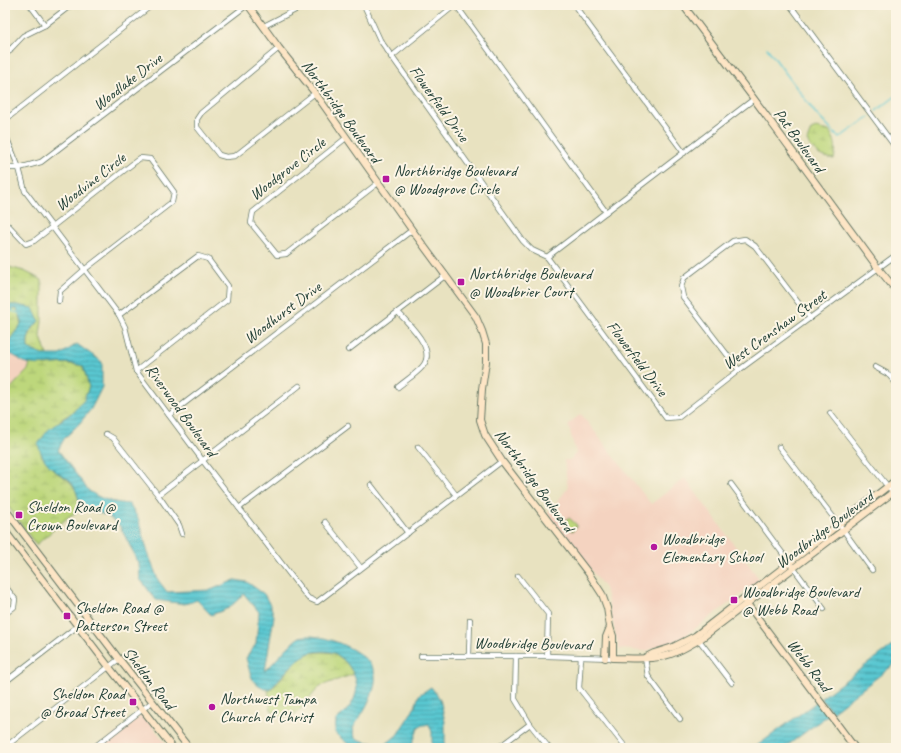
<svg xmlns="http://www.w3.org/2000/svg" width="901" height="753" font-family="Caveat,sans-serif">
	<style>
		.built { fill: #f4d3c0 }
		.wetland { fill: url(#wetland-marsh); stroke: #6e8a58 }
		.park { fill: url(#park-crowns); stroke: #6e8a58 }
		.water { fill: url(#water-rules); stroke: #3c8282 }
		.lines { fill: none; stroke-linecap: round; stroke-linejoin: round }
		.stream { stroke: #5ac7d1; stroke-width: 1.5 }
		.street-casing { stroke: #657765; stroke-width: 6 }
		.secondary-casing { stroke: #657765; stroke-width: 8 }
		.street { stroke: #fff; stroke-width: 4.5 }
		.secondary { stroke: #fde5c5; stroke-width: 6 }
		.poi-dot { fill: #b5179e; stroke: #fcf5e5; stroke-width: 1.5 }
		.labels { text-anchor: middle; stroke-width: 4; stroke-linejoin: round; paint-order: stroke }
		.street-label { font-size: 16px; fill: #1f3d34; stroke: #fcf5e5 }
		.poi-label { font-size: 16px; fill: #1f3d34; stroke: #fcf5e5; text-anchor: start }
	</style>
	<defs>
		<pattern id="wetland-marsh" width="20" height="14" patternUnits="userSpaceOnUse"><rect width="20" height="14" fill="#bdd77c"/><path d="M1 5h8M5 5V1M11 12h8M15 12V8" fill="none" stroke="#a2b96c"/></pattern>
		<pattern id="park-crowns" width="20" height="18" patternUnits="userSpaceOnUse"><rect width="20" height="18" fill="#bdd77c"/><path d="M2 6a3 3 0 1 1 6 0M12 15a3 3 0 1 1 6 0" fill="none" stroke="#a2b96c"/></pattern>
		<pattern id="water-rules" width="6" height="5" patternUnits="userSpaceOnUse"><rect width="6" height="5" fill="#5ac7d1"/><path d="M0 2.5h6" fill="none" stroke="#4aa3aa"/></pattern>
	</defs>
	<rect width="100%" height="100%" fill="#fcf5e5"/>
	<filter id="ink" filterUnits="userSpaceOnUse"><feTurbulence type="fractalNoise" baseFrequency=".025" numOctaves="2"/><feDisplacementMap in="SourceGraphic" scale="8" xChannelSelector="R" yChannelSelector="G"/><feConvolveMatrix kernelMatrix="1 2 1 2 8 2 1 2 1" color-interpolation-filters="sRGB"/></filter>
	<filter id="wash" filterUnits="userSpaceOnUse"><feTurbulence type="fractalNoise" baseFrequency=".012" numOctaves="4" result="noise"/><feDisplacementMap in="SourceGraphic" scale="16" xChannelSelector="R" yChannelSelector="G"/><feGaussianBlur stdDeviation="0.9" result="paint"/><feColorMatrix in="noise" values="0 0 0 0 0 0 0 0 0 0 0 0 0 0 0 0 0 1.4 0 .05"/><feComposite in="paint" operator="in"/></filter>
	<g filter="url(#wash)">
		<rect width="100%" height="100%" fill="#e8e2c0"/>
		<g class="built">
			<polygon points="5,347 7,353 18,357 22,362 30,363 28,370 5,394"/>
			<polygon points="581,414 651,504 685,478 760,580 681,639 645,651 619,649 605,588 547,514 568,488 564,460 570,460 576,453 568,424"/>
			<polygon points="143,714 169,748 110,748 105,742"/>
		</g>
		<g class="wetland">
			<path d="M816 128 829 131C836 141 837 147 834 159 819 157 815 153 807 141L811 130Z"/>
			<path d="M5 266 24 271 42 280V321L40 334 47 355H42L28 348C27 337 31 330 39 321L18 305H5Z"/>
			<path d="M17 309C24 327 21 325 10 340L5 338V310Z"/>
			<polygon points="30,363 46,365 64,363 83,366 89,387 84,400 73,412 60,420 41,455 49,465 59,474 67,479 75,488 81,507 83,508 68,517 36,545 5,502 5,437 7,422 5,420 5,394 28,370"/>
			<polygon points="322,652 334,653 345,661 354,674 320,686 297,713 282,718 271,710 268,690 271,690 298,659 310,653"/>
		</g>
		<polygon class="park" points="569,518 577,525 573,531 570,530 565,524 567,519"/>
		<g class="water">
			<path d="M5 305H18L33 308 39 321C31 329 26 337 28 348L42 355H60L77 344 102 362V387L91 409 79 424 64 439 58 450 88 490C99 499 114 503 129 504L138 518 148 553 158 580 167 592 211 590 235 580 247 582 264 594 271 607 274 616 265 671C272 665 294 639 300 637 319 631 368 651 374 671 380 688 362 714 353 728L355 738 366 742 386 744 397 735 415 707 419 695 431 687 440 699 445 722V748H432V732L429 724 419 726 412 745 409 748H353L335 733 336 720C345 713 353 705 356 693 360 679 347 659 334 653 328 650 316 651 310 653 297 657 279 679 270 690 251 687 251 675 246 658L256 644 259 612 244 594 229 608 211 615 197 600 185 604 156 600 140 579 139 564 120 526 108 516 81 507C78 497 76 486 68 479 65 477 62 476 59 474 48 466 41 457 38 444L48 430 73 412 84 400 89 387 83 366C63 359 42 369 23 362 21 361 19 358 16 357 13 355 10 354 7 353L5 346 20 326 22 321 17 309 5 310Z"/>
			<polygon points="896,643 896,663 832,712 821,698"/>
			<polygon points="818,701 828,715 784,748 754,748"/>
		</g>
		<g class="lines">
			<g class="stream">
				<polyline points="767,48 816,114 839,138 869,117"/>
				<polyline points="876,111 896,96"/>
				<polyline points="5,312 12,311 19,313"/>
			</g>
		</g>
	</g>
	<g filter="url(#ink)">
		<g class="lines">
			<g class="street-casing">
				<g id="street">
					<polyline points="30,5 45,25"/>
					<polyline points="364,5 380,40 523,241 532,250 547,257 666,418 679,417 739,370 896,255"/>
					<polyline points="456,5 606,212"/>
					<polyline points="574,5 684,153"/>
					<polyline points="790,5 896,148"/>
					<polyline points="264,26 305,5"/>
					<polyline points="5,45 10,51"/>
					<polyline points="279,48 201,113 197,119 197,127 219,155 226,157 235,156 315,93"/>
					<polyline points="5,55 23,36 45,25 71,5"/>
					<polyline points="391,57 455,5"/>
					<polyline points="5,120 152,5"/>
					<polyline points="5,134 19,168 25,191 119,315 125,327 136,371 203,461 308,598 317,602 502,461"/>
					<polyline points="346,138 253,212 251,223 277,255 286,254 378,183"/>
					<polyline points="5,168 19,168 41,162 247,5"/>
					<polyline points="5,225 9,226 26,244 34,241 140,158 150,159 174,192 172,202 84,270 60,291 59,301"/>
					<polyline points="547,257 754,99"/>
					<polyline points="119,315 198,256 208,259 228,286 227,300 136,371"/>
					<polyline points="348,350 446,275"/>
					<polyline points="875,367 888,374 896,383"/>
					<polyline points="739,370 683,297 681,287 684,278 733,241 745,239 755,246 810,318"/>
					<path d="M398 387C405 381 415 375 422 367 438 350 409 325 398 312"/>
					<polyline points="830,413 896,497"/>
					<polyline points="169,415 412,230"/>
					<polyline points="106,434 113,438 158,495 179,525 182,534"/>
					<polyline points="418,447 456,495"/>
					<polyline points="779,447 844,531 872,570"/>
					<polyline points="731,484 824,609"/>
					<polyline points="371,485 408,533"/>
					<polyline points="158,495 299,386"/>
					<polyline points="239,508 348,426"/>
					<polyline points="325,522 361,568"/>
					<polyline points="518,576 548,614 547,656"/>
					<polyline points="5,586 15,599 14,607 5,614"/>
					<polyline points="699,640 732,683"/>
					<polyline points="469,655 470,620"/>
					<polyline points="421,656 547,656 613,658"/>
					<polyline points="516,656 515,699 530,724 549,748"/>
					<polyline points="581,657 579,688 626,748"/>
					<polyline points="645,658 648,676 680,719"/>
					<polyline points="5,682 88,618"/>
					<polyline points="5,747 119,659"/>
					<polyline points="93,748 152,702"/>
					<polyline points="498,748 530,724"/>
				</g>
			</g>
			<g class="secondary-casing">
				<g id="secondary">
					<path d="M248 5 279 48 315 93 412 230 476 317 482 331 486 344V362L482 389 480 420 485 435 502 461 589 574 602 594 607 608 610 627 613 636V658C634 658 657 661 676 652 684 649 691 644 699 640L896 490"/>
					<polyline points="683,5 754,99 878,268 896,290"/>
					<polyline points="5,509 119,659 189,748"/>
					<polyline points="5,531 109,667 173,748"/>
					<polyline points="745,601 855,748"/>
					<polyline points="646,657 654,653 673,647 695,636 896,480"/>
					<polyline points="605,658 606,637 610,627"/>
				</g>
			</g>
			<use href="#street" class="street"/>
			<use href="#secondary" class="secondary"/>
		</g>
	</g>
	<g class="poi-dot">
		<rect x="382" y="175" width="8" height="8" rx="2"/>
		<rect x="457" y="278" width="8" height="8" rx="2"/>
		<rect x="15" y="511" width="8" height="8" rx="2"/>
		<circle cx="654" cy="547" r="4"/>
		<rect x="730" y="596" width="8" height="8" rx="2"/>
		<rect x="63" y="612" width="8" height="8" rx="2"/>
		<rect x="129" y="698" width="8" height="8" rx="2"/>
		<circle cx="212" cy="707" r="4"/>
	</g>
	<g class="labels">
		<g class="street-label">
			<text transform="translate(127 81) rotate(-38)" y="6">Woodlake Drive</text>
			<text transform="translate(440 103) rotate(54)" y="6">Flowerfield Drive</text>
			<text transform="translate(342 111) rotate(54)" y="6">Northbridge Boulevard</text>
			<text transform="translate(800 140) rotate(54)" y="6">Pat Boulevard</text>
			<text transform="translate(287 168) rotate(-38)" y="6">Woodgrove Circle</text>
			<text transform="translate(90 181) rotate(-38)" y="6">Woodvine Circle</text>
			<text transform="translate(282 312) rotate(-37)" y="6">Woodhurst Drive</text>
			<text transform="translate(774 329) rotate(-36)" y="6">West Crenshaw Street</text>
			<text transform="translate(638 358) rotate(53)" y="6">Flowerfield Drive</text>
			<text transform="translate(182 410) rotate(54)" y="6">Riverwood Boulevard</text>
			<text transform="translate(535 480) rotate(54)" y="6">Northbridge Boulevard</text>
			<text transform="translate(824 529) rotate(-37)" y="6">Woodbridge Boulevard</text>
			<text transform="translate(533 643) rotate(1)" y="6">Woodbridge Boulevard</text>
			<text transform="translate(810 665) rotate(53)" y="6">Webb Road</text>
			<text transform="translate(150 678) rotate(52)" y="6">Sheldon Road</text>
		</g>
		<g class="poi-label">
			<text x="394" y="176">Northbridge Boulevard<tspan x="394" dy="18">@ Woodgrove Circle</tspan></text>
			<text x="469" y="279">Northbridge Boulevard<tspan x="469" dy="18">@ Woodbrier Court</tspan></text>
			<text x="27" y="512">Sheldon Road @<tspan x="27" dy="18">Crown Boulevard</tspan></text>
			<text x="662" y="544">Woodbridge<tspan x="662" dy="18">Elementary School</tspan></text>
			<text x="742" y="597">Woodbridge Boulevard<tspan x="742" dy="18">@ Webb Road</tspan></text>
			<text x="75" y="613">Sheldon Road @<tspan x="75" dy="18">Patterson Street</tspan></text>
			<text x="125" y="699" text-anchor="end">Sheldon Road<tspan x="125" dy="18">@ Broad Street</tspan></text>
			<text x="220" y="704">Northwest Tampa<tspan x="220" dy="18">Church of Christ</tspan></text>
		</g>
	</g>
	<rect width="901" height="753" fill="none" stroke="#fcf5e5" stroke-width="20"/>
</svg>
